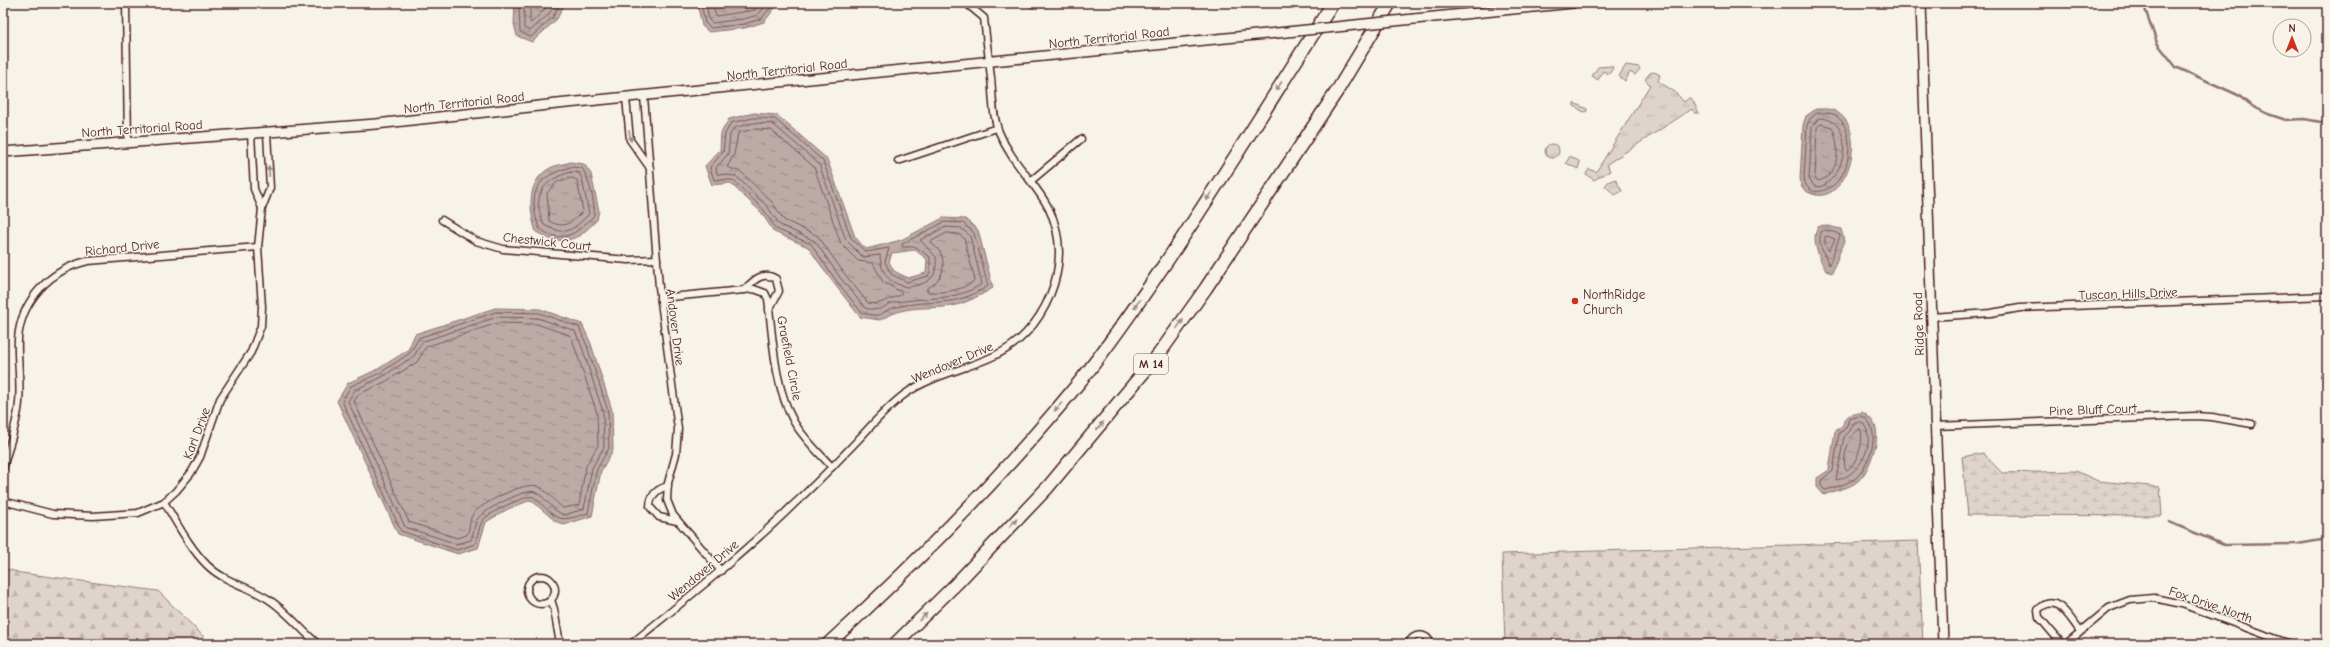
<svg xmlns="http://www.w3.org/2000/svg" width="2330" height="647" font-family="'Comic Neue',sans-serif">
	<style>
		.grass { fill: url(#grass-tufts); stroke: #947a7c }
		.forest { fill: url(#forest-firs); stroke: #947a7c }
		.wetland { fill: url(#wetland-marsh); stroke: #947a7c }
		.water { fill: url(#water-ripples); stroke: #8e7275; fill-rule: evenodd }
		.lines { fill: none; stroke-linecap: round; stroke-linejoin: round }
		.shore { stroke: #78575d; stroke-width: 1 }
		.stream { stroke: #8e7275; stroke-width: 2.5 }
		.street-casing { stroke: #4a1f2b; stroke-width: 9 }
		.secondary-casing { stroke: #4a1f2b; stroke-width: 12 }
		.highway-casing { stroke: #4a1f2b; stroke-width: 15 }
		.street { stroke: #f7f3e8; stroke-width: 6 }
		.secondary { stroke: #f7f3e8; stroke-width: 9 }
		.highway { stroke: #f7f3e8; stroke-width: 12 }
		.secondary-bridge-casing { stroke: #4a1f2b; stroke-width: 12; stroke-linecap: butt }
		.secondary-bridge { stroke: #f7f3e8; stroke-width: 9 }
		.oneway { fill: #a0898a }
		.poi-dot { fill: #c8321e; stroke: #f7f3e8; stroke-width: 1.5 }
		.labels { text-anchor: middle; stroke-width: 3; stroke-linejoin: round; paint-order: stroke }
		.shield { fill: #f7f3e8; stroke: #7e5f64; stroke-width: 1 }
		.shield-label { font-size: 12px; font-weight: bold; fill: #4a1f2b }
		.street-label { font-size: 13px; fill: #4a1f2b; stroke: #f7f3e8 }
		.poi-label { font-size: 13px; fill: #4a1f2b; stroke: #f7f3e8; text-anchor: start }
	</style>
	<defs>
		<pattern id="grass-tufts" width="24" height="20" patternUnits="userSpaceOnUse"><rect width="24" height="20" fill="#ded4cc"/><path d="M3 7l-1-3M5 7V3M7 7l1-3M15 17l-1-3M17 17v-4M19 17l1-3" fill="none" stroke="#c0b6af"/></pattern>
		<pattern id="forest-firs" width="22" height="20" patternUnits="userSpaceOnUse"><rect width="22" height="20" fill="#ded4cc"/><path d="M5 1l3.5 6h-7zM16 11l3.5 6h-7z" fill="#c0b6af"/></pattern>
		<pattern id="wetland-marsh" width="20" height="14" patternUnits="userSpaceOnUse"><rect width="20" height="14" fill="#ded4cc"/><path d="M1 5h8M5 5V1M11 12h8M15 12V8" fill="none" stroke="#c0b6af"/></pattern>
		<pattern id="water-ripples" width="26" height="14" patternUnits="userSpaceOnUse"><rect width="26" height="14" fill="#bcaaa7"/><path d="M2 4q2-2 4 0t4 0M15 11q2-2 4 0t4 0" fill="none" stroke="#9b8a88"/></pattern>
	</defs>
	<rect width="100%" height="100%" fill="#f7f3e8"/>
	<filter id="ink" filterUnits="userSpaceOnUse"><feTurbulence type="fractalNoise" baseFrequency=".025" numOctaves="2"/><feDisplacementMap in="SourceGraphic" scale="8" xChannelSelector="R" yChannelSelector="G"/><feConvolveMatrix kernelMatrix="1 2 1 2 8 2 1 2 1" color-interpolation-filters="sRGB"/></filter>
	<g filter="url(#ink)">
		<g class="grass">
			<polygon points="1023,3 1083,3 1031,8"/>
			<polygon points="1626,65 1639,67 1640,69 1635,75 1630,72 1625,81 1619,76"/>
			<polygon points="1612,66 1613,68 1609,74 1603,71 1598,80 1592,76 1598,67"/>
			<polygon points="1654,72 1660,75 1658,81 1675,92 1684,102 1689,98 1692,99 1699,113 1695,113 1692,109 1607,164 1610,171 1594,180 1586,174 1589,169 1596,172 1650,85 1645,79 1650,73"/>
			<polygon points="1574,103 1587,109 1587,111 1584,112 1574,106"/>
			<circle cx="1552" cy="151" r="7"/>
			<polygon points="1570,156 1580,162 1578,169 1566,163"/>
			<polygon points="1615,179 1622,191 1615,195 1605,186 1608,182"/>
		</g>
		<g class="forest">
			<polygon points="1918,541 1923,643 1505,644 1502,554"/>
			<polygon points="3,568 21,573 158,591 211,644 3,644"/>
		</g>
		<polygon class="wetland" points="1983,453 2002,473 2076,471 2098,481 2160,487 2162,516 1968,515 1962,457"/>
		<g class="water">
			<polygon points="515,3 565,3 557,19 532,42 517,36 514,24"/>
			<polygon points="697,3 779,3 764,22 745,28 709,32 702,26"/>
			<path d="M1816 109C1823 109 1831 108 1837 112 1872 133 1842 221 1802 188L1800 179 1803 125 1806 116Z"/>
			<path d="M754 113 777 115 827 159 855 237 866 249 901 240 943 218 965 219 978 230 993 288C977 297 962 306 944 307 917 309 905 306 880 320L860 317 832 281 808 247 774 232 761 212 730 183 712 185 705 166 720 150 721 133 729 119ZM915 250 927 259 926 273 908 278 894 271 889 262 892 253Z"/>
			<path d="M571 162 584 164 591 174 599 211 597 220 580 236 565 241 550 239 536 232C529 210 526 181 550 168 556 165 564 164 571 162Z"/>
			<path d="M1823 225 1841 229 1844 241 1832 273 1826 271C1820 259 1810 241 1818 227Z"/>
			<polygon points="495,308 540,309 582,324 591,344 612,410 613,450 601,471 592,516 564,525 555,521 531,500 508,509 486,522 478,548 458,554 398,534 337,401 348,383 378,369 408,350 415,334"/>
			<path d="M1862 412C1882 423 1878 441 1871 460 1868 467 1865 475 1858 481 1849 489 1835 490 1824 495L1817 487V478L1829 470 1835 431 1843 425C1845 412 1851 416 1862 412Z"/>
		</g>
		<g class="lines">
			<g class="shore">
				<polyline points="519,3 520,32 531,37 553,17 560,3"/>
				<polyline points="524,3 524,28 530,31 549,14 555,3"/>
				<polyline points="530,3 530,21 531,23 544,10 548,3"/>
				<polyline points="701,3 705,23 711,28 744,24 761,19 774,3"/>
				<polyline points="706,3 709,20 712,23 743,19 758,15 768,3"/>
				<polyline points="712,3 716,16 755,10 760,3"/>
				<path d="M1817 113C1823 113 1830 112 1835 115 1854 127 1851 162 1841 177 1832 191 1808 200 1804 179L1807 125 1810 119Z"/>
				<path d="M754 118 775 119 823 161 851 238 866 252 889 248 885 262 891 274 907 282 928 276 930 272V257L916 247H903L902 244 944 222 963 223 974 233 988 286C953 309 933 298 897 307 878 311 886 319 862 313L835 279 811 244 776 229 764 210 733 180H714L710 167 723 152 725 134 731 123Z"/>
				<path d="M1819 118C1855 118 1849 175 1820 187L1814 186 1809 179 1812 127Z"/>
				<path d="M754 123 773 124 819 164 846 240 863 257 880 255C881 273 888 283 907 287 928 284 938 279 936 257L920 240 945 227 961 228 970 236 982 284C956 301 927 297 897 302 882 304 885 313 865 308L839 276 815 241 780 225 767 206 736 176 717 174 716 168 728 154 730 135 734 128Z"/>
				<path d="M1821 124 1832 127C1840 144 1841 176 1818 181L1815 178 1817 128Z"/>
				<path d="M755 129 771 130 814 167 841 244 858 261 873 263 883 282 901 292V295C890 298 880 306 868 303L844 273 818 236 784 220 772 202 741 172 727 167 734 155 738 133Z"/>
				<path d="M571 167 582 168C588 176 596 206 594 215 592 219 588 221 585 224 571 238 557 242 539 228 527 193 536 176 571 167Z"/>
				<path d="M571 172 579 173 582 178 589 214C573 230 566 237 544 225 531 196 542 180 571 172Z"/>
				<path d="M572 178 577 180 583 211C572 222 565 230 549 221L547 193 557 182Z"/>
				<polygon points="1824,230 1838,233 1840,236 1829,265 1820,245 1820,232"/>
				<path d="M947 233 959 234 964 238 975 280C962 291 944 293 927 292V288C940 283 947 268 941 254 939 248 933 246 931 242Z"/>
				<polygon points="1827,236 1835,239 1829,251 1825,245 1825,237"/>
				<path d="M496 312 539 313 579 327 587 346 608 411 609 448 597 469 588 513C555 524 558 519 534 497 526 494 489 513 483 520 479 525 478 537 475 544L457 550 401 531 342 401 351 386 380 373 410 353 419 338Z"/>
				<path d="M497 317 538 318 575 331 582 347 603 412 604 447 592 468 584 509 564 515C552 511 546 497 535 492 526 488 486 509 479 517 474 522 474 533 471 540L457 544 405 527 348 401 355 390 382 377 414 356 422 342Z"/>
				<path d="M498 323 537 324 571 336 597 413 598 445 586 466 579 505 563 508C555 502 547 490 537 486 525 481 480 504 473 514 469 520 470 528 467 535L457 538 409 522 354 401 359 394 385 382 417 362 426 347Z"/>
				<path d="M1861 416C1884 426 1870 464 1857 477 1850 483 1834 488 1825 490L1821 486V480L1833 471 1839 433 1846 428 1849 419Z"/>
				<path d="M1862 422C1879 441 1859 477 1836 480L1844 437 1850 431 1853 424Z"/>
				<path d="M1860 429C1866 438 1856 467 1846 470 1841 459 1849 434 1860 429Z"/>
			</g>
			<g class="stream">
				<polyline points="2143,3 2157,43 2176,67 2238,95 2250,105 2268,114 2286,120 2304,119 2327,123"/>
				<polyline points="2327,370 2323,371 2321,376 2327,383"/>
				<polyline points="2169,522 2224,545 2298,544 2327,539"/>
			</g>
			<g class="street-casing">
				<g id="street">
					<polyline points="126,3 128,143"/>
					<polyline points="644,96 659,287 678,429 676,454 668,483 667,500 673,515 721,571"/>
					<polyline points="626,98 630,140 650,168"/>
					<polyline points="251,134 254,189 262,208"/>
					<polyline points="898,161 997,128"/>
					<polyline points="1032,180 1081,139"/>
					<polyline points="442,220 476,241 503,249 628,260 657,259"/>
					<path d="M744 290C753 281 763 270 776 279L779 291 769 310"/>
					<path d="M660 298 754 289 765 293 768 299C773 339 774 386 794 422 804 439 819 453 832 467"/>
					<polyline points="1931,317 1991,313 2020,308 2327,296"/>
					<polyline points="1935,426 2195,416 2212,417 2252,424"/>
					<path d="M3 469C8 448 17 425 19 403 21 382 17 360 18 339 21 300 51 269 88 261L258 247"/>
					<path d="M668 486C657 489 650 495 650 507L659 517 677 521"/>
					<polyline points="3,501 53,514 93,516 138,513 164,502 176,491 191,473 200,457 220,399 251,352 261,326 262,307 258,247 262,208 270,188 267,133"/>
					<path d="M164 502C177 523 189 547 207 565 224 582 248 586 268 599 287 611 301 630 318 644"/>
					<circle cx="541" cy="590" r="14"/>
					<polyline points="551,600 554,609 560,644"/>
					<path d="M631 644C686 599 742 555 793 505 815 485 836 463 856 442 872 425 887 407 905 394 943 367 994 368 1026 333 1046 312 1059 281 1059 252 1058 194 1018 179 999 132 992 115 993 96 991 78 989 58 986 38 984 18L966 3"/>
					<path d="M1408 644C1413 633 1426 632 1431 644"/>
					<path d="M2062 644 2039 617 2038 610C2056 591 2069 617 2080 631"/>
					<polyline points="2066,644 2109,608 2130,600 2154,598 2182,604 2290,644"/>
				</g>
			</g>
			<g class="secondary-casing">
				<g id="secondary">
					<polyline points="1921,3 1943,644"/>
					<polyline points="1414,19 1573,3"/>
					<polyline points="3,152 376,124 557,104 1277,33"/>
				</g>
			</g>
			<g class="highway-casing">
				<g id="highway">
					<path d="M828 644C918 562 1005 474 1082 379 1115 338 1145 293 1175 249 1229 168 1280 85 1333 3"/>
					<polyline points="895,644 956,584 1048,487 1159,354 1206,288 1337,91 1390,3"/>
				</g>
			</g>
			<use href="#street" class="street"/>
			<use href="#secondary" class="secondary"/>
			<use href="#highway" class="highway"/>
			<g class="secondary-bridge-casing">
				<polyline id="secondary-bridge" points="1277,33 1414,19"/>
			</g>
			<use href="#secondary-bridge" class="secondary-bridge"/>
		</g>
		<defs><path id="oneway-solid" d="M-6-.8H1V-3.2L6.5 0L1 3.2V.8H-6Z"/></defs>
		<g class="oneway">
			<use href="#oneway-solid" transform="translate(1279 86) rotate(123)"/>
			<use href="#oneway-solid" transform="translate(630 136) rotate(79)"/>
			<use href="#oneway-solid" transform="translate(269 171) rotate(-94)"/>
			<use href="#oneway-solid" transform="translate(1209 196) rotate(122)"/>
			<use href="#oneway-solid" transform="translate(1137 304) rotate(125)"/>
			<use href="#oneway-solid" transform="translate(1180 324) rotate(-54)"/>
			<use href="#oneway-solid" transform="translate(1058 407) rotate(131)"/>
			<use href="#oneway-solid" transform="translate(1100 426) rotate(-50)"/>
			<use href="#oneway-solid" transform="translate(1013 523) rotate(-47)"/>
			<use href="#oneway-solid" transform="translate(923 617) rotate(-45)"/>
		</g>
	</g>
	<circle class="poi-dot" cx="1575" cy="301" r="4"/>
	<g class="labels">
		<rect class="shield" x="1134" y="354" width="34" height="20" rx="3"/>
		<g class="shield-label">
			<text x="1151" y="368">M 14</text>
		</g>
		<g class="street-label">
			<text transform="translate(1109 37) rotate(-6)" y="5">North Territorial Road</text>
			<text transform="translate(787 69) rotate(-6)" y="5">North Territorial Road</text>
			<text transform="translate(464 102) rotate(-6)" y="5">North Territorial Road</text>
			<text transform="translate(142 128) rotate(-4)" y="5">North Territorial Road</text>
			<text transform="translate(547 241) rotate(6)" y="5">Chestwick Court</text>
			<text transform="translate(122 247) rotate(-6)" y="5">Richard Drive</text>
			<text transform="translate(2128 293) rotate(-2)" y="5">Tuscan Hills Drive</text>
			<text transform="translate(1918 324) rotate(-92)" y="5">Ridge Road</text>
			<text transform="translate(676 327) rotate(83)" y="5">Andover Drive</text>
			<text transform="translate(790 358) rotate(79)" y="5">Graefield Circle</text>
			<text transform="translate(952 362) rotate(-23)" y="5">Wendover Drive</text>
			<text transform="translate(2093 409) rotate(-2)" y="5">Pine Bluff Court</text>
			<text transform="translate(196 433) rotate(-69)" y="5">Karl Drive</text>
			<text transform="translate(703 570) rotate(-40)" y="5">Wendover Drive</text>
			<text transform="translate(2211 604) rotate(19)" y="5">Fox Drive North</text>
		</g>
		<g class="poi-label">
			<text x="1583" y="299">NorthRidge<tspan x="1583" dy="15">Church</tspan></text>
		</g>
	</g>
	<rect width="2330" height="647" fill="none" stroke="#f7f3e8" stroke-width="16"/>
	<rect x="8" y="8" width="2314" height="631" fill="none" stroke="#4a1f2b" stroke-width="1.5" filter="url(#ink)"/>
	<g transform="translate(2292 38)"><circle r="19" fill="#f7f3e8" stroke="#b29e9c"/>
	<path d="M0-3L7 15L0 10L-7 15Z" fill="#c8321e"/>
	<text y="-6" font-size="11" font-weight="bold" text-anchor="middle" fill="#4a1f2b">N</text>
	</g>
</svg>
